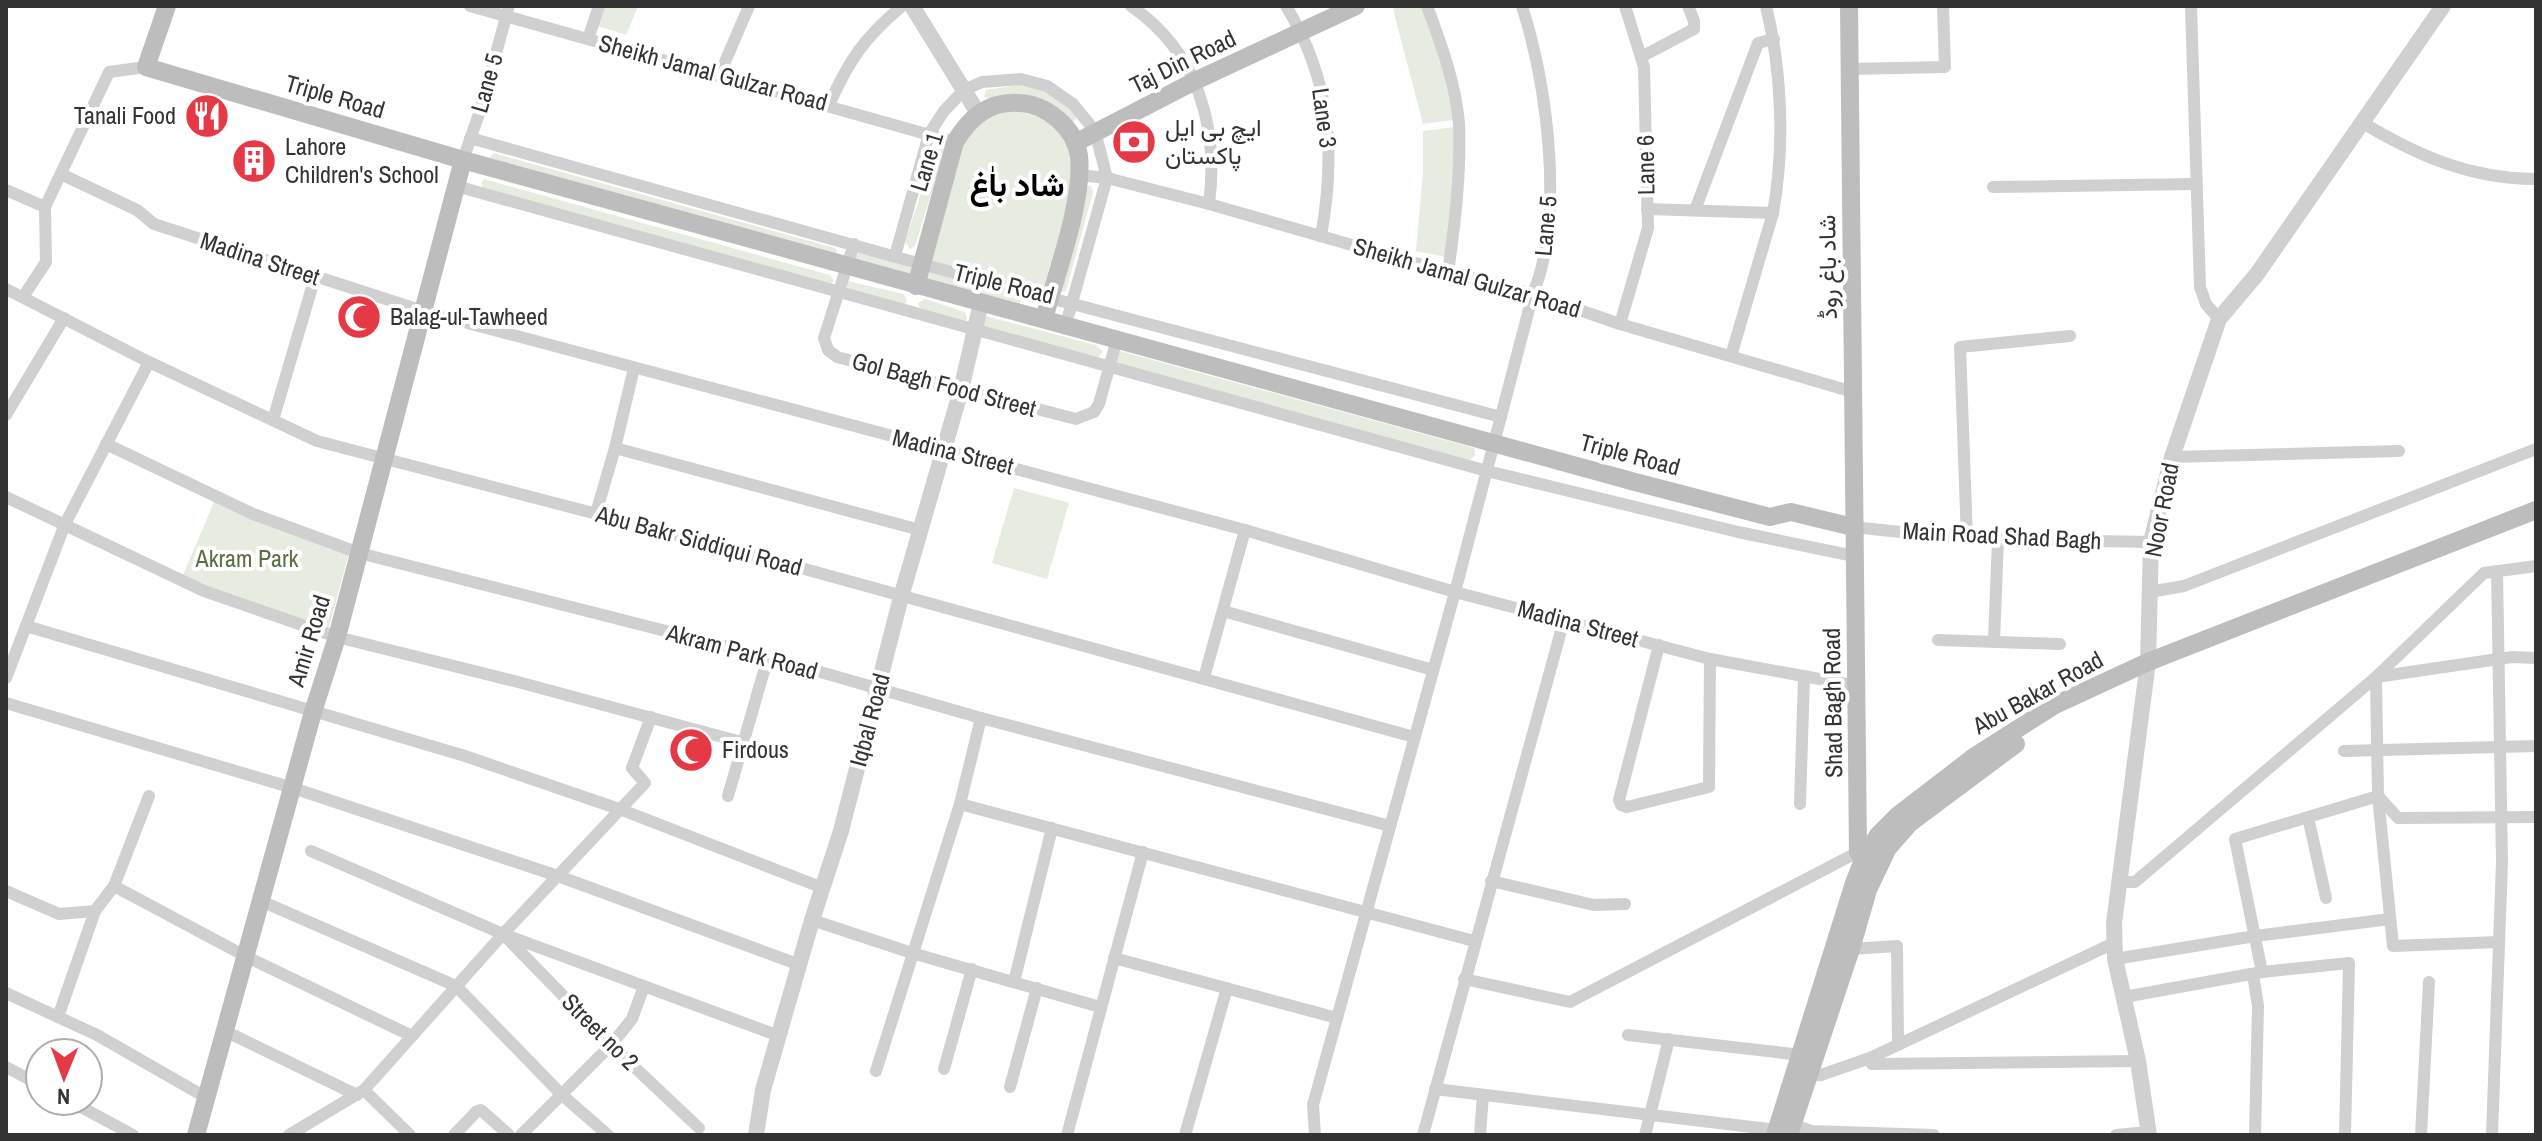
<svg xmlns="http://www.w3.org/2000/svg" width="2542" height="1141" font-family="'Archivo Narrow',Vazirmatn,sans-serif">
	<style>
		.green { fill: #e6ecdf }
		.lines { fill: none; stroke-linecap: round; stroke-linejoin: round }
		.minor { stroke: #d0d0d0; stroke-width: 12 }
		.tertiary { stroke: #d0d0d0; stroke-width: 16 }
		.secondary { stroke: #bdbdbd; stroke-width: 18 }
		.labels { text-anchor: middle; stroke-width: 8; stroke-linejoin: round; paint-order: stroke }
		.street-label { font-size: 24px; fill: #333; stroke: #fff }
		.poi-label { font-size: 24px; fill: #333; stroke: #fff; text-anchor: start }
		.park-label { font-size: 24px; fill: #56703f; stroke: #fff }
		.district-label { font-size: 32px; font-weight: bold; fill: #000; stroke: #fff }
	</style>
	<rect width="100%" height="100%" fill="#fff"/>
	<g class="green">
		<polygon points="604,6 638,6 626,35 595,25"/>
		<polygon points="1399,6 1422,6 1448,84 1453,120 1423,124 1393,9"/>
		<polygon points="1024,84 1046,91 1076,113 1076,119 1072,123 984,97 986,90"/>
		<path d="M1012 111C1048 115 1067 129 1075 166 1077 179 1048 272 1042 292L927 263C936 231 953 145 977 125 987 116 999 114 1012 111Z"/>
		<polygon points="1455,127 1454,199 1446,257 1416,251 1423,172 1423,131"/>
		<polygon points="937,145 943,146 944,152 915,246 910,249 905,242"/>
		<polygon points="494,153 835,248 838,255 489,158"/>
		<polygon points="484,179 830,275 834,281 831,284 483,188 481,183"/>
		<polygon points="1087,186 1091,186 1093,192 1066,291 1061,292"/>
		<polygon points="860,252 912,268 911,274 861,266 853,256"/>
		<polygon points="930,272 1017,294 1021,301 1019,304 929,281 927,278"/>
		<polygon points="847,281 904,294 907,302 904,305 847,289"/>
		<polygon points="925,299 965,312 967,319 965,321 920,308 918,303"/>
		<polygon points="985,316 1096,345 1103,352 1097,358 982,327"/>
		<polygon points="1120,351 1474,448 1475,455 1470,460 1464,459 1117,366 1114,357"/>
		<polygon points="1014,488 1069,503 1047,579 992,563"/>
		<polygon points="216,497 349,553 327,634 181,580"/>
	</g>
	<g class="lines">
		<g class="minor">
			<polyline points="470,6 955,142"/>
			<path d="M1131 6C1198 52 1219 127 1209 204"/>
			<path d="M1286 6C1331 80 1336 153 1321 236"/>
			<path d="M1427 6C1441 44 1456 84 1459 124 1461 174 1455 223 1448 272"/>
			<polyline points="2191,6 2200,287 2206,304 2219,319"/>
			<polyline points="588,39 599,6"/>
			<polyline points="1641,57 1694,29 1694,21 1688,6"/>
			<polyline points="1850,69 1945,67 1943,6"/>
			<polyline points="719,76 749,6"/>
			<path d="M829 105C849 60 864 38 902 6"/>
			<path d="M2363 123C2418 156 2471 179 2536 179"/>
			<polyline points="470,138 921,264 1501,417"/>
			<polyline points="463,160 481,108 509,6"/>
			<polyline points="63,175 137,210 154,224 423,311 1245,530 1455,592 1710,659 1858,686"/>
			<polyline points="1079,175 1107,178 1209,204 1404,260 1533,294 1620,324 1853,392"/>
			<polyline points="456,186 1487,471 1738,532 1854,556"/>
			<polyline points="1993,187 2195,184"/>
			<polyline points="6,190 45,207 109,72 146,67"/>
			<polyline points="1647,209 1773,213"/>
			<polyline points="1695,210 1758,43 1774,39"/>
			<polyline points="854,244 824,338 828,350 837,357 1076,419 1094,412 1099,404 1117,339"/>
			<polyline points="895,256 929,134 944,111 964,90 982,82 1021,79 1047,86 1073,104 1095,131 1107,178 1066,324"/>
			<polyline points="6,289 149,362 317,441 754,555 1414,737"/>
			<polyline points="23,297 46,262 45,207"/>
			<polyline points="1620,324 1648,228 1644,67 1625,6"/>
			<path d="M1731 356 1773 213C1785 146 1782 72 1766 6"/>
			<polyline points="6,415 64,318"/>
			<polyline points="273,420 315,277"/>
			<polyline points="106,444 253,514 359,553 768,657 981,718 1390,826"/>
			<polyline points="615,448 920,530"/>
			<polyline points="2172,457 2399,451"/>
			<polyline points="6,497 204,591 337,637 518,682 745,743"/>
			<polyline points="596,513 615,448 634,368"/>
			<polyline points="1853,527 1967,539 2151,542"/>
			<polyline points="1967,539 1960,347 2070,336"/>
			<polyline points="2149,592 2184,586 2536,449"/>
			<polyline points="1223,611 1433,670"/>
			<polyline points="26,626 465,756 622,810 823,888"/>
			<polyline points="1938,640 2060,644"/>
			<polyline points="1994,641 1998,540"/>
			<polyline points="1659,645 1619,800 1621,805 1627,807 1709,787 1710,659"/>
			<polyline points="6,678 65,524 149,362"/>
			<polyline points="1204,678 1245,530"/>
			<polyline points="6,703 293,788 558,876 800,965"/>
			<polyline points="2344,751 2536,746"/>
			<polyline points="728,796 768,657"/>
			<polyline points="2378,796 2393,946 2499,942"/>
			<polyline points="2378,796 2398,818 2536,817"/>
			<polyline points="960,804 1474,941"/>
			<polyline points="1800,804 1804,677"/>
			<polyline points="2308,817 2326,898"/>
			<polyline points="311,851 503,934 779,1036"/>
			<polyline points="1491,881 1594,905 1625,904"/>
			<polyline points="2119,882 2135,882 2376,677 2512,657 2536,658"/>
			<polyline points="114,886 247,957 412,1036"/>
			<polyline points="6,891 59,914 95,911"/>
			<polyline points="261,901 456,986 562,1095 608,1135"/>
			<polyline points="812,920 912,953 1100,1007"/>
			<polyline points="505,936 611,1045 699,1128"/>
			<polyline points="1851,949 1897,946 1898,1045"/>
			<polyline points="1114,958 1337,1018"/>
			<polyline points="2115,959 2255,936 2390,919"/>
			<polyline points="2262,972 2349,963 2345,1135"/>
			<polyline points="2253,974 2258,1006 2255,1135"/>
			<polyline points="1464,979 1570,1002 1858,852"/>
			<polyline points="1014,982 1052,828"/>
			<polyline points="6,993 97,1035 207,1098"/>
			<polyline points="2124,997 2262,972 2235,839 2378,796 2376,677 2484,573 2536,566"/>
			<polyline points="58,1017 95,911 114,886 149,796"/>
			<polyline points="227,1032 357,1095"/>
			<polyline points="1628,1035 1801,1055"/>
			<polyline points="1870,1058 1872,1064 2138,1061"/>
			<polyline points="6,1067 40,1085"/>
			<polyline points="944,1069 972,969"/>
			<polyline points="876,1071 960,804 981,718"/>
			<polyline points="1807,1076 1821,1075 1870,1058 2114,943"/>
			<polyline points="1010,1087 1037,988"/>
			<polyline points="1435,1089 1777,1130"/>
			<polyline points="364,1090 410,1135"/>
			<polyline points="70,1101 133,1135"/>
			<polyline points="1792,1124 1811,1131 1934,1135"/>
			<polyline points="289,1135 364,1090 503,934 645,783 632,768 651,717"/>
			<polyline points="454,1135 477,1111 481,1110 509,1135"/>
			<polyline points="521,1135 611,1045 632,1019 644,986"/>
			<polyline points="1067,1135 1143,852"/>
			<polyline points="1185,1135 1227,988"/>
			<path d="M1315 1135 1313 1105 1455 592 1533 294C1565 215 1547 85 1522 6"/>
			<polyline points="1423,1135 1564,620"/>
			<polyline points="1480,1135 1483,1095"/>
			<polyline points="1645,1135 1669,1039"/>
			<polyline points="2116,1135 2148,1132"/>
			<polyline points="2421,1135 2429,982"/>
			<polyline points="2492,1135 2502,862 2497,571"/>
		</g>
		<g class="tertiary">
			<polyline points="912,6 978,113"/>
			<polyline points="756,1135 763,1090 812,920 841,831 901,597 961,390 981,303"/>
			<polyline points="2149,1135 2138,1061 2115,959 2114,923 2148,662 2151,542 2172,457 2219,319 2257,274 2443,6"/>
		</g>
		<g class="secondary">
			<polyline points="167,6 146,67 463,160 1635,482 1770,517 1791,512 1853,527"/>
			<polyline points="1849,6 1858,852 1868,863"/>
			<polyline points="1075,143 1195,81 1356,6"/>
			<path d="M916 286 955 142C970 117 989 101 1019 103 1047 104 1075 128 1079 156 1084 200 1056 274 1044 319"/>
			<polyline points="196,1135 313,712 337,637 463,160"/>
			<polyline points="1775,1135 1854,883 1863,860 1878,835 1897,816 1975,756 2055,705 2148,662 2536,510"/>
			<polyline points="1789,1135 1851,949 1868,890 1888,848 1910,823 2016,744"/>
		</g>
	</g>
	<defs>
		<g id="restaurant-disc" transform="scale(2.3)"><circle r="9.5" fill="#e63946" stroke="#fff"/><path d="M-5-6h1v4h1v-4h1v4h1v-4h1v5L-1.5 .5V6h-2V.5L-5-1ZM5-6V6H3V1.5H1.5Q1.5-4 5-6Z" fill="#fff"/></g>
		<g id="bank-disc" transform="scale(2.3)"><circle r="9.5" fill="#e63946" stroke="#fff"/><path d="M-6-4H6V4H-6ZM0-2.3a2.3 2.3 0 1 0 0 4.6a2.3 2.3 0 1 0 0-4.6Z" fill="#fff"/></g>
		<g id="building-disc" transform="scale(2.3)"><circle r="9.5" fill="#e63946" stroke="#fff"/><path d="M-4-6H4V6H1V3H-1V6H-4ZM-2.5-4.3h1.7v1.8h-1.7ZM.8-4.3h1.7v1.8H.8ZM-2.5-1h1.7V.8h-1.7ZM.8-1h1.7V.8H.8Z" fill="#fff"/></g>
		<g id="mosque-disc" transform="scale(2.3)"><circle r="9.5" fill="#e63946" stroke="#fff"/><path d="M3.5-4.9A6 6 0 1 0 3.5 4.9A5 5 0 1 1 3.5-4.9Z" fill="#fff"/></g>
	</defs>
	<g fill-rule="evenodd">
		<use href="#restaurant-disc" x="207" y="116"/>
		<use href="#bank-disc" x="1134" y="142"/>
		<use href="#building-disc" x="254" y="161"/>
		<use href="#mosque-disc" x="359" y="317"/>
		<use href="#mosque-disc" x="691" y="750"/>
	</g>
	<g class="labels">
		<g class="street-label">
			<text transform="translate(1183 62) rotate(-26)" y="8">Taj Din Road</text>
			<text transform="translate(713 73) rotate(15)" y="8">Sheikh Jamal Gulzar Road</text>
			<text transform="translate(487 83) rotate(-74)" y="8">Lane 5</text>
			<text transform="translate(335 97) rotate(16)" y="8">Triple Road</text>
			<text transform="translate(1324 118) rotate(82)" y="8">Lane 3</text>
			<text transform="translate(927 162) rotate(-73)" y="8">Lane 1</text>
			<text transform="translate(1646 165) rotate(-91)" y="8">Lane 6</text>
			<text transform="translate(1546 226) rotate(-85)" y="8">Lane 5</text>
			<text transform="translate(260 259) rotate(18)" y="8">Madina Street</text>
			<text transform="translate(1828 267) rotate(-91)" y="8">شاد باغ روڈ</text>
			<text transform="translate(1467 278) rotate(16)" y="8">Sheikh Jamal Gulzar Road</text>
			<text transform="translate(1004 284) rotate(14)" y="8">Triple Road</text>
			<text transform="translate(944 385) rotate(15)" y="8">Gol Bagh Food Street</text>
			<text transform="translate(953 452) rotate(14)" y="8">Madina Street</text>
			<text transform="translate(1630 455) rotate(15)" y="8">Triple Road</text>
			<text transform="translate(2162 510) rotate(-79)" y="8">Noor Road</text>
			<text transform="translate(2002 536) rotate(3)" y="8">Main Road Shad Bagh</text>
			<text transform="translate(699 541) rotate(15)" y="8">Abu Bakr Siddiqui Road</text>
			<text transform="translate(1578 624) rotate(15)" y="8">Madina Street</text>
			<text transform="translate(309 641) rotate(-73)" y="8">Amir Road</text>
			<text transform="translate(742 652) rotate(15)" y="8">Akram Park Road</text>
			<text transform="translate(2038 693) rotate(-29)" y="8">Abu Bakar Road</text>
			<text transform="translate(1833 703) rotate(-91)" y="8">Shad Bagh Road</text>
			<text transform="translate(870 720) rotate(-75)" y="8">Iqbal Road</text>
			<text transform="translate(600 1032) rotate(45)" y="8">Street no 2</text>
		</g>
		<g class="poi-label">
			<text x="176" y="124" text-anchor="end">Tanali Food</text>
			<text x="1165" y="136">ایچ بی ایل<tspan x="1165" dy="28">پاکستان</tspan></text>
			<text x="285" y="155">Lahore<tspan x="285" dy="28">Children's School</tspan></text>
			<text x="390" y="325">Balag-ul-Tawheed</text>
			<text x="722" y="758">Firdous</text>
		</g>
		<g class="park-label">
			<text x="247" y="567">Akram Park</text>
		</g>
		<g class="district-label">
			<text x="1017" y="196">شاد باٰغ</text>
		</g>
	</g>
	<rect width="2542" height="1141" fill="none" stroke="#333333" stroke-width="16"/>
	<g transform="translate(64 1077) rotate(181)"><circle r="38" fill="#ffffff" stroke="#adadad" stroke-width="2"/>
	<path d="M0-6L14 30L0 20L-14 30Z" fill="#e63946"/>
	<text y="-12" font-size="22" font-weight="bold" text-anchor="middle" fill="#333333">N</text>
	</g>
</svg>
